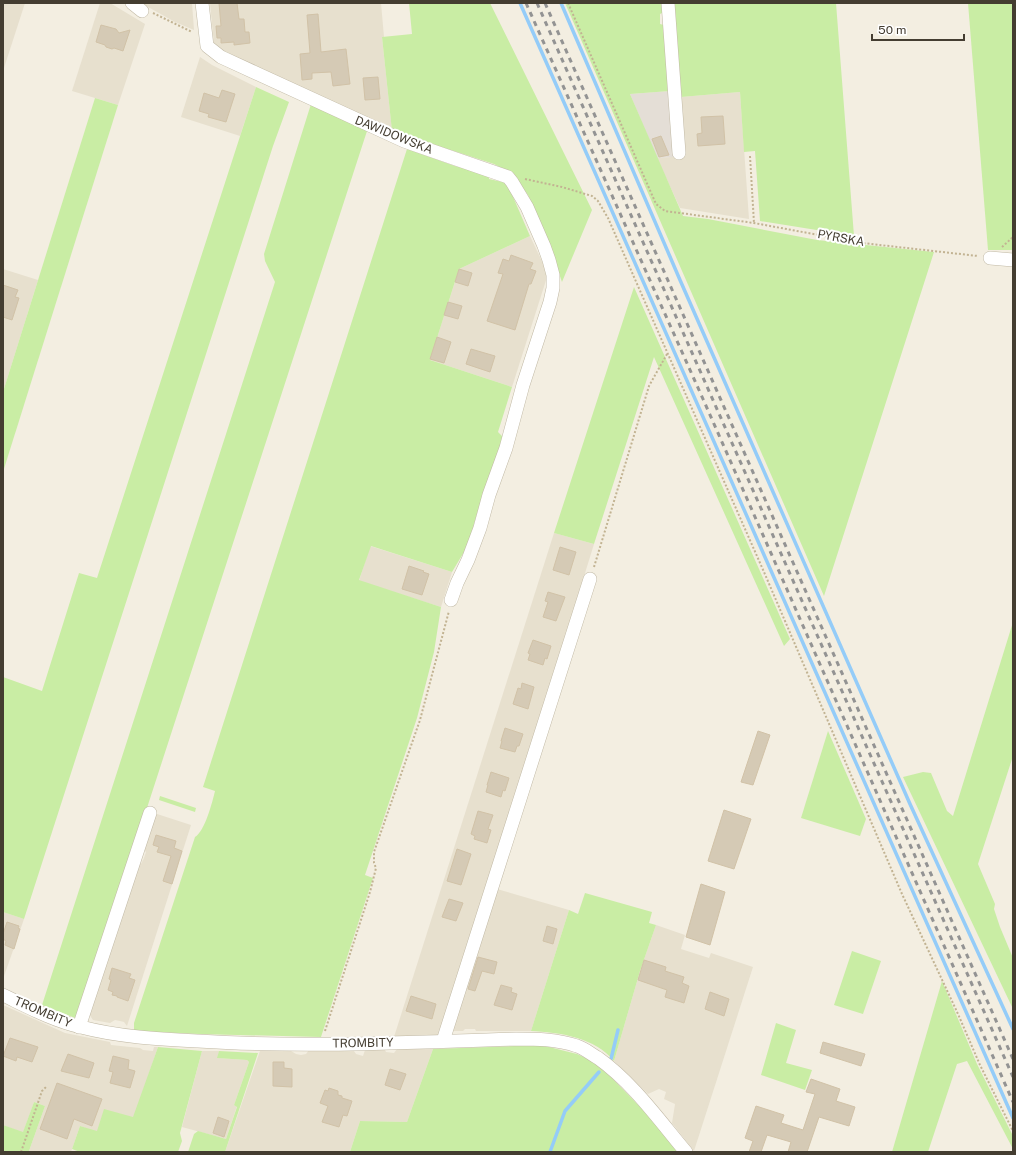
<svg xmlns="http://www.w3.org/2000/svg" width="1016" height="1155" font-family="'Public Sans',sans-serif">
	<style>
		.residential { fill: #e7e0ce }
		.industrial { fill: #e4ded6 }
		.green { fill: #c9eda4 }
		.lines { fill: none; stroke-linecap: round; stroke-linejoin: round }
		.stream { stroke: #94ccf8; stroke-width: 3.5 }
		.building { fill: #d5cab5; stroke: #d1c2a7 }
		.minor-casing { stroke: #c1b9a5; stroke-width: 14 }
		.path { stroke: #c2b392; stroke-width: 2; stroke-dasharray: 2 2; stroke-linecap: butt }
		.minor { stroke: #fff; stroke-width: 13 }
		.rail { stroke: #939393; stroke-width: 3; stroke-dasharray: 5 5; stroke-linecap: butt }
		.labels { text-anchor: middle; stroke-width: 4; stroke-linejoin: round; paint-order: stroke }
		.street-label { font-size: 12px; fill: #443d31; stroke: #fff }
	</style>
	<rect width="100%" height="100%" fill="#f3eee1"/>
	<g class="residential">
		<polygon points="3,3 25,3 3,71"/>
		<polygon points="100,3 110,3 145,24 118,105 72,91"/>
		<polygon points="141,3 192,3 194,30 175,22"/>
		<polygon points="210,3 381,3 384,37 382,37 392,131 220,50 214,45"/>
		<polygon points="200,57 212,65 256,87 240,136 181,117"/>
		<polygon points="740,92 749,219 680,208 657,158 686,156 681,97"/>
		<polygon points="530,236 548,274 512,387 430,360 459,269"/>
		<polygon points="3,269 38,280 3,392"/>
		<polygon points="554,533 594,544 556,667 439,1035 394,1037"/>
		<polygon points="370,546 452,572 441,607 359,581"/>
		<polygon points="154,813 191,825 127,1026 124,1022 120,1021 115,1020 110,1023 93,1020 89,1014 137,865 141,864 144,858 146,852 143,848"/>
		<polygon points="497,889 569,910 531,1031 476,1031 475,1029 465,1029 463,1031 451,1031"/>
		<polygon points="3,912 24,919 3,979"/>
		<polygon points="656,925 685,935 681,949 709,958 711,953 753,967 694,1151 672,1123 675,1104 664,1099 666,1092 659,1089 648,1094 614,1061 640,971"/>
		<polygon points="3,1005 65,1033 110,1042 111,1045 140,1048 143,1050 153,1051 154,1047 158,1047 134,1117 97,1132 80,1126 71,1152 29,1151 45,1106 34,1102 23,1133 3,1125"/>
		<polygon points="397,1049 433,1049 407,1122 360,1121 350,1152 225,1152 260,1051 291,1051 296,1054 301,1055 306,1054 309,1050 354,1051 356,1054 363,1056 365,1050 385,1050 386,1052 394,1053"/>
		<polygon points="202,1051 219,1051 218,1058 247,1060 249,1062 234,1105 237,1106 226,1139 182,1127"/>
	</g>
	<polygon class="industrial" points="670,91 674,157 657,158 630,94"/>
	<g class="green">
		<polygon points="409,3 490,3 592,210 562,282 544,230 528,195 513,174 494,164 392,131 382,37 412,34"/>
		<polygon points="565,3 663,3 664,12 660,14 660,24 664,25 670,91 630,94 683,216 708,219 817,240 934,252 824,596"/>
		<polygon points="674,3 836,3 854,236 760,221 755,151 744,152 740,92 681,97"/>
		<polygon points="968,3 1013,3 1013,250 988,250"/>
		<polygon points="256,87 289,102 273,146 24,919 3,912 3,677 42,691 79,573 97,578"/>
		<polygon points="95,98 118,105 3,472 3,392"/>
		<polygon points="311,104 367,131 80,1014 75,1018 42,1005 275,282 265,261 264,254"/>
		<path d="M407 149 455 166 489 175V179L507 183 530 236 459 269 430 360 512 387 498 432 503 437 477 514 470 538 464 552 452 572 371 546 359 580 441 607 434 652 417 718 365 875 373 878 321 1037 199 1034 134 1031V1023L195 837C205 831 212 803 215 791L203 787Z"/>
		<polygon points="634,287 790,639 784,646 654,357 594,544 554,533"/>
		<polygon points="1013,622 1013,756 978,864 995,904 994,909 1000,927 1013,958 1013,1009 903,777 923,772 931,773 947,811 953,816"/>
		<polygon points="828,731 866,819 860,836 801,818"/>
		<polygon points="160,796 196,808 195,812 159,800"/>
		<path d="M585 893 652 912 649 923 656 925 640 971 614 1061C596 1038 559 1032 531 1031L569 910 578 914Z"/>
		<polygon points="852,951 881,961 863,1014 834,1005"/>
		<polygon points="942,981 977,1064 1013,1136 1013,1149 967,1061 957,1064 928,1152 892,1152"/>
		<polygon points="776,1023 796,1030 786,1063 812,1070 805,1090 761,1075"/>
		<polygon points="541,1045 577,1054 592,1061 602,1068 650,1117 680,1152 350,1152 360,1121 407,1122 433,1049"/>
		<polygon points="158,1047 202,1051 180,1133 182,1141 178,1152 80,1152 72,1149 80,1126 97,1131 104,1109 133,1117"/>
		<polygon points="219,1051 258,1053 225,1152 188,1152 194,1134 198,1131 226,1139 237,1107 234,1105 249,1062 247,1060 217,1058"/>
		<polygon points="34,1102 45,1106 29,1151 31,1152 3,1152 3,1125 23,1132"/>
	</g>
	<g class="lines">
		<g class="stream">
			<polyline points="520,3 1013,1118"/>
			<polyline points="561,3 680,280 910,804 1013,1029"/>
			<polyline points="611,1059 618,1030"/>
			<polyline points="550,1152 565,1111 599,1072"/>
		</g>
	</g>
	<g class="building">
		<polygon points="219,3 237,3 239,19 244,19 245,32 249,32 250,43 234,45 234,42 221,43 221,38 217,38 216,26 221,26"/>
		<polygon points="318,14 321,52 346,49 350,84 333,86 331,72 312,73 312,79 302,80 300,54 310,53 307,15"/>
		<polygon points="101,25 116,29 119,33 130,30 123,51 114,48 112,49 106,47 105,45 96,42"/>
		<polygon points="378,77 380,99 365,100 363,78"/>
		<polygon points="222,90 235,94 226,122 208,117 209,114 199,111 204,93 219,98"/>
		<polygon points="723,116 725,144 698,146 697,134 702,133 701,117"/>
		<polygon points="661,136 669,155 659,157 652,139"/>
		<polygon points="511,255 533,263 530,269 536,271 531,284 529,284 515,330 487,321 503,274 498,273 503,259 509,261"/>
		<polygon points="459,269 472,273 468,286 455,282"/>
		<polygon points="3,285 18,290 15,297 19,298 12,320 3,317"/>
		<polygon points="448,302 462,306 458,319 444,315"/>
		<polygon points="437,337 451,342 444,363 430,359"/>
		<polygon points="471,349 495,356 490,372 466,364"/>
		<polygon points="560,547 576,552 569,575 553,570"/>
		<polygon points="409,566 424,571 423,572 429,574 422,595 402,589"/>
		<polygon points="548,592 565,597 556,621 543,617 548,602 545,601"/>
		<polygon points="533,640 551,646 547,659 545,658 543,665 528,660 530,654 528,653"/>
		<polygon points="522,683 534,687 528,709 513,704 518,688 521,689"/>
		<polygon points="505,728 523,734 519,746 517,746 515,752 500,748 502,741 501,741"/>
		<polygon points="758,731 770,735 753,785 741,782"/>
		<polygon points="491,772 509,778 505,791 503,790 501,797 486,792 488,785 487,785"/>
		<polygon points="724,810 751,819 734,869 708,861"/>
		<polygon points="478,811 493,815 488,829 491,830 487,843 474,839 475,836 471,834"/>
		<polygon points="156,835 176,841 174,848 182,851 172,884 163,881 171,856 157,852 159,847 153,845"/>
		<polygon points="457,849 471,854 461,885 447,881"/>
		<polygon points="701,884 725,892 710,945 686,937"/>
		<polygon points="449,899 463,903 456,921 442,917"/>
		<polygon points="7,922 19,926 18,928 20,929 14,949 5,945 6,941 3,939 3,934"/>
		<polygon points="547,926 557,929 553,944 543,941"/>
		<polygon points="478,957 497,962 494,974 482,971 475,991 468,989"/>
		<polygon points="644,960 666,967 665,971 684,977 682,983 689,986 684,1003 665,997 667,990 638,980"/>
		<polygon points="112,968 131,974 129,978 135,980 128,1001 117,997 117,996 112,995 113,992 108,990 111,980 109,979"/>
		<polygon points="501,985 512,988 511,992 517,994 512,1010 494,1005"/>
		<polygon points="710,992 729,999 724,1016 705,1009"/>
		<polygon points="411,996 436,1004 432,1019 406,1011"/>
		<polygon points="10,1038 38,1047 32,1062 17,1057 16,1061 3,1056"/>
		<polygon points="823,1042 865,1054 861,1066 820,1053"/>
		<polygon points="68,1054 94,1063 89,1078 61,1071"/>
		<polygon points="113,1056 129,1060 128,1069 135,1071 130,1088 110,1083 113,1072 109,1071"/>
		<polygon points="273,1062 284,1062 284,1068 292,1069 292,1087 273,1086"/>
		<polygon points="390,1069 406,1074 400,1090 385,1085"/>
		<polygon points="811,1079 840,1089 836,1101 855,1107 849,1126 819,1117 807,1152 788,1152 791,1142 767,1135 761,1152 749,1152 753,1141 745,1138 756,1106 784,1115 781,1123 803,1130 815,1094 806,1092"/>
		<polygon points="57,1083 102,1099 92,1126 74,1119 67,1139 40,1129"/>
		<polygon points="329,1088 338,1091 338,1095 342,1096 342,1098 352,1101 347,1116 343,1115 339,1127 322,1122 328,1106 320,1103 325,1090 328,1091"/>
		<polygon points="218,1117 229,1121 224,1137 213,1133"/>
	</g>
	<g class="lines">
		<g class="minor-casing">
			<g id="minor">
				<polyline points="132,3 142,11"/>
				<polyline points="202,3 207,46 221,57 404,141 508,177 512,182 527,207 544,246 549,260 553,275 553,288 550,302 523,385 506,448 489,495 480,528 468,560 457,583 451,600"/>
				<polyline points="668,3 679,153"/>
				<polyline points="990,258 1013,260"/>
				<path d="M3 995C28 1007 54 1021 81 1027 119 1037 159 1039 198 1041 304 1048 410 1042 516 1039 536 1039 557 1039 577 1046 584 1048 591 1054 598 1058 633 1083 659 1120 686 1152"/>
				<polyline points="79,1027 150,813"/>
				<polyline points="443,1041 590,579"/>
			</g>
		</g>
		<g class="path">
			<polyline points="568,3 656,204 665,211 754,223 862,243 978,256"/>
			<polyline points="153,13 192,32"/>
			<polyline points="750,156 754,223"/>
			<polyline points="525,179 562,187 592,196 598,201 608,218 764,572 902,894 958,1014 980,1065 1013,1131"/>
			<polyline points="1002,247 1013,237"/>
			<polyline points="594,567 649,386 667,354"/>
			<polyline points="325,1031 370,892 376,868 374,863 374,852 420,720 449,611"/>
			<polyline points="21,1152 42,1091 46,1087"/>
		</g>
		<use href="#minor" class="minor"/>
		<g class="rail">
			<polyline points="526,3 703,399 1013,1102"/>
			<polyline points="537,3 1013,1077"/>
			<polyline points="545,3 1013,1059"/>
		</g>
	</g>
	<g class="labels">
		<g class="street-label">
			<text transform="translate(394 135) rotate(22)" y="4">DAWIDOWSKA</text>
			<text transform="translate(841 238) rotate(10)" y="4">PYRSKA</text>
			<text transform="translate(43 1012) rotate(23)" y="4">TROMBITY</text>
			<text transform="translate(363 1043) rotate(-1)" y="4">TROMBITY</text>
		</g>
	</g>
	<rect width="1016" height="1155" fill="none" stroke="#443d31" stroke-width="8"/>
	<path d="M872 34v6h92v-6" fill="none" stroke="#443d31" stroke-width="2"/>
	<text x="878" y="34" font-size="12" fill="#443d31" stroke="#ffffff" stroke-width="3" paint-order="stroke">50 m</text>
</svg>
